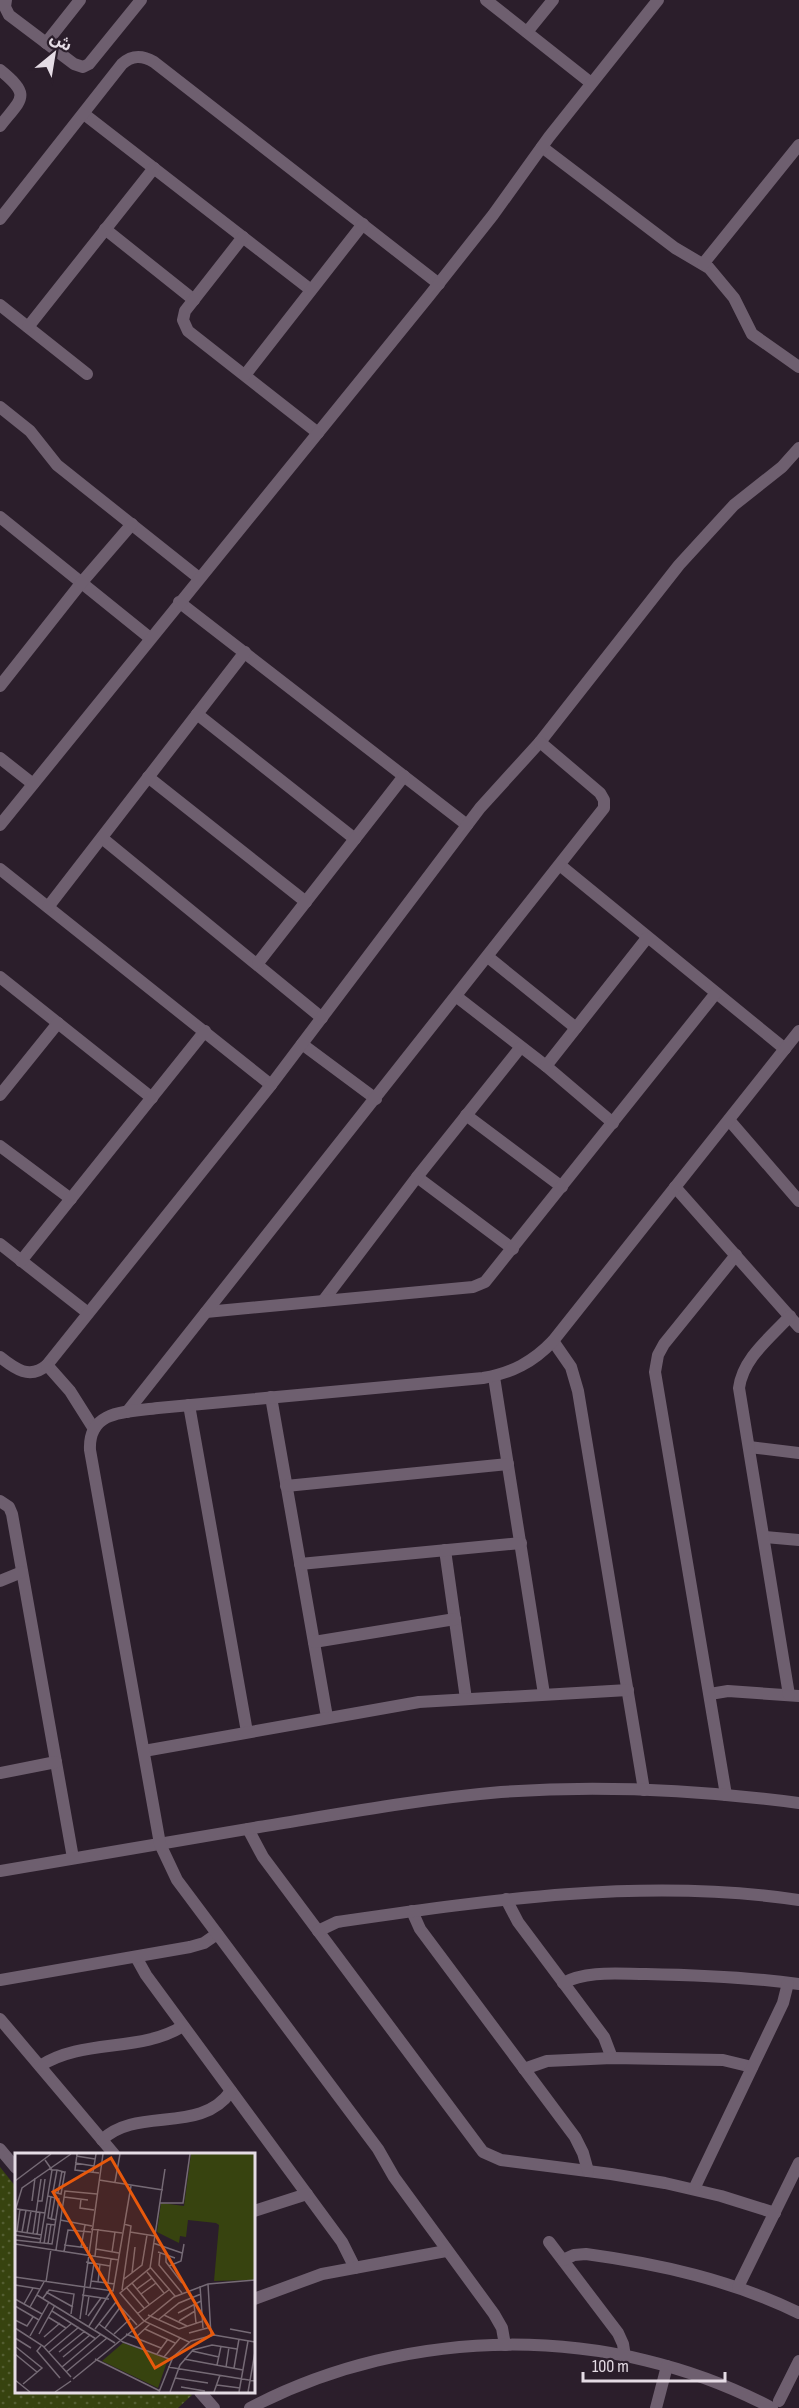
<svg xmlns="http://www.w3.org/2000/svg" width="799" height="2408" font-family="'Sofia Sans Condensed','Noto Sans Arabic',sans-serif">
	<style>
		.grass { fill: url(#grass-dots) }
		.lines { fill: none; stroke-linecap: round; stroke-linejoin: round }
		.minor { stroke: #6e5f6f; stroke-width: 12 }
		.inset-road { fill: none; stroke: #756a75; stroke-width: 1.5 }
		.view { fill: #e8590c; fill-opacity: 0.15; stroke: #e8590c; stroke-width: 3 }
		.inset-edge { fill: none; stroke: #e5dce5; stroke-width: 3 }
	</style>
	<defs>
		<pattern id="grass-dots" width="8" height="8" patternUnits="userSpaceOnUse" patternTransform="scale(1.5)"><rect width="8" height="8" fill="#37430f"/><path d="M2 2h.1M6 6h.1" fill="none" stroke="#545e32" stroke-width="1.8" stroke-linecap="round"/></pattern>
	</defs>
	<rect width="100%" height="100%" fill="#2b1e2b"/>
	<polygon class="grass" points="0,2167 16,2187 16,2392 188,2392 192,2395 178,2408 0,2408"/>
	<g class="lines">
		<g class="minor">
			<polyline points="6,0 5,7 9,15 74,64 83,67 89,64 141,0"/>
			<polyline points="486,0 591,83"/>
			<polyline points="527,32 553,0"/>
			<polyline points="46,43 80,0"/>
			<path d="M0 70C32 96 22 98 0 126"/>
			<polyline points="84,114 311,290"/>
			<polyline points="542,147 675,248 709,268 734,298 752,334 799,367"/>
			<path d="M0 219 122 64C132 55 142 55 154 62L439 284"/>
			<polyline points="105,229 194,300"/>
			<polyline points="243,237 185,311 183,320 188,331 318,433"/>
			<polyline points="703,264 799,145"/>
			<polyline points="0,305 87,374"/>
			<polyline points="28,327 154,168"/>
			<polyline points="245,375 363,224"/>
			<polyline points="0,407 30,431 57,465 199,578"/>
			<polyline points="0,517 150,638"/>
			<polyline points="179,602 467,825"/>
			<polyline points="0,686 82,582 132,524"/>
			<polyline points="197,714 355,839"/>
			<polyline points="0,758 33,784"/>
			<polyline points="148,777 306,902"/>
			<polyline points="0,825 429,296 493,215 549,137 658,0"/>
			<polyline points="102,838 322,1018"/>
			<polyline points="561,866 785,1049"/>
			<polyline points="0,869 271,1085"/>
			<polyline points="48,907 245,652"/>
			<polyline points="488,957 576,1028"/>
			<polyline points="258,963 404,776"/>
			<polyline points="0,977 152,1098"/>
			<polyline points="457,997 546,1066 613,1123"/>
			<polyline points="302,1044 376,1099"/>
			<polyline points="546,1066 647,938"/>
			<polyline points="0,1095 58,1023"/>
			<polyline points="466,1115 562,1187"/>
			<polyline points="729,1120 799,1201"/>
			<polyline points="0,1146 71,1199"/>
			<polyline points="417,1177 513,1249"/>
			<polyline points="675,1187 799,1327"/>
			<polyline points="0,1244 88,1313"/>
			<polyline points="21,1261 205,1031"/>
			<polyline points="323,1301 417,1177 520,1048"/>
			<polyline points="206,1312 473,1287 485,1282 716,993"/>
			<polyline points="553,1341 571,1367 578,1391 644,1790"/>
			<path d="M0 1357C15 1369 30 1380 47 1365L271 1085 480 808 540 742 679 565 734 505 782 467 799 448"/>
			<polyline points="47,1365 70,1391 94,1429"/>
			<polyline points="494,1377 544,1694"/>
			<polyline points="271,1397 327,1717"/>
			<polyline points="189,1405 247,1732"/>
			<polyline points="127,1412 604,808 604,800 600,793 540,742"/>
			<polyline points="749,1447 799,1453"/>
			<polyline points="286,1486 508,1464"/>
			<polyline points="0,1501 9,1507 12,1514 73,1858"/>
			<polyline points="765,1537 799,1540"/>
			<polyline points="445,1550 466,1699"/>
			<polyline points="300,1564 521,1543"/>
			<polyline points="0,1581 22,1572"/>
			<polyline points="314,1642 455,1619"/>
			<polyline points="710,1694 728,1691 799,1696"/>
			<path d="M789 1695 739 1388C743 1358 770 1338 790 1316"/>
			<polyline points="144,1751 419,1702 628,1690"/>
			<polyline points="0,1773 56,1762"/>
			<polyline points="726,1795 655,1372 658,1355 664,1344 736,1255"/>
			<polyline points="248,1829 263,1857 483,2152 501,2160 611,2174 665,2183 721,2196 775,2213"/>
			<path d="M0 1871C86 1856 173 1842 259 1827 339 1814 419 1799 501 1792 600 1785 700 1790 799 1803"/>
			<polyline points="506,1899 518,1922 604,2037 612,2058"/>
			<polyline points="412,1911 420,1929 575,2137 583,2153 588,2171"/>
			<path d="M318 1931 337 1922C489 1900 645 1877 799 1900"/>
			<polyline points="136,1957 146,1975 342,2242 355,2268"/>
			<polyline points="0,1980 190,1947 204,1943 217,1934"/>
			<path d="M563 1983C587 1970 620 1974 646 1974 697 1975 748 1977 799 1984"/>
			<polyline points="0,2019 114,2154"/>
			<path d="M40 2066C83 2038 140 2053 183 2026"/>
			<polyline points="524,2069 547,2061 612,2058 723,2060 752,2067"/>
			<path d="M102 2140C137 2106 201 2135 231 2091"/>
			<polyline points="0,2149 16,2168"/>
			<polyline points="694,2189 783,2003 788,1983"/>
			<polyline points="254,2211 307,2194"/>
			<polyline points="549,2242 618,2333 623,2344 625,2357"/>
			<path d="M563 2260 574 2255 586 2254C660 2264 731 2280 799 2313"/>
			<polyline points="738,2287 799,2163"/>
			<polyline points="254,2299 322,2274 446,2251"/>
			<path d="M505 2345 502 2328 494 2314 394 2177 378 2149 177 1880 160 1844 90 1450C88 1409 128 1412 158 1408L483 1378C512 1373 533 1362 553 1341L799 1031"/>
			<polyline points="200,2392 214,2408"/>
			<polyline points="779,2401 799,2361"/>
			<path d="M250 2408C410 2324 612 2323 772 2408"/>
			<polyline points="656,2408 667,2366"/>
		</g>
	</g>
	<g transform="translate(15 2153)">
		<rect width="240" height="240" fill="#2b1e2b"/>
		<path d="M176 1H240V127L199 128 204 72 201 70 173 67 171 84 165 83 164 90 142 79 146 50 169 53ZM108 190 153 206 143 235 87 208Z" fill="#37430f"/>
		<path class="inset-road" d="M62 1 60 17 84 20M61 3 80 6M60 10 79 13M34 16 37 17H42L49 19H50L46 41 38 39 42 17M150 16 135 115 105 140 129 168 174 189M78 19 81 1M84 27 148 37M0 28 36 1M100 29 105 1M43 40 47 18M36 43 33 65 41 67M49 44 73 47M66 46 65 55 79 57M17 48 20 25M22 48H27L30 26M145 50H168L175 1M2 56 30 60M0 58 7 35 56 1M36 67 40 44M45 67 77 73M76 76 107 80M0 78 27 82M2 79 5 56M7 79 11 57M115 79 140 83M12 80 16 58M18 81 26 26M0 82 26 86M22 82 25 59M0 87 37 91 44 46 33 43M25 90 37 17 30 7M138 90 167 100M0 91 104 107M29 91 32 71 40 72M33 91 36 71M49 92 73 95M66 94 70 72M81 96 104 100M41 97 50 38 82 41M49 99 53 77 76 79M97 99 100 79M143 99 160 105M145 100 144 112 167 140M151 102V109L167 130M80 103 83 76M71 109 95 113M154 113 166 108 169 91M135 114 160 143M132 119 149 140M117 120 120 94M0 124 98 138 116 33M109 126 127 112 132 82M76 128 100 131M31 129 36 96M83 129 85 111M93 130 96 106M117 130 134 151M193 131 196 182M0 132 25 136M185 133 188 175M111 134 129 155M75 135 79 110M122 136 137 125M107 137 116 73 109 71M31 139 58 154M126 141 141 130M22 142 100 190M67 142 94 146M28 145 34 137 59 141 56 161M0 146 27 161M9 151 18 135M179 151 181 170M0 153 24 167M15 154 29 129M37 158 81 186M163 160 186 148M122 161 155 136M71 162 74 143M133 162 164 176 188 168M149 162 172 173M73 163 86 145M33 164 51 175M65 166 88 1M0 167 12 173 18 164M143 167 164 150 186 141M164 168 180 158M84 171 108 189 157 207M74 173 96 138M0 175 28 193 56 224M90 175 106 153M80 176 101 149 122 172M130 176 160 190M215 176 236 180M174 180 196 174M24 181 40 152M99 181 116 165M111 181 146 195M15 183 34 149M29 184 45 170M0 185 16 195M120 185 135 171M26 193 22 198 45 225M1 194 27 215 8 231M29 194 57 170M177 198 204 204M34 199 64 174M44 199 70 178M0 201 22 219M142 201 153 186M48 204 75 182M149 204 165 185M80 206 145 238M169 206 228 217M202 212 206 193M47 214 86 181M153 214 240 228M211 214 214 194M219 215 224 186M51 219 92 185M160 225 193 230M58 226 159 144 193 131 240 127M0 227 15 239M202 232 225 235M166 234 190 238M40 239 56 228M144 239 158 204 176 188 199 182 240 189M155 239 165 212 178 197 197 192 222 196M199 239 205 222M224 239 233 188M233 239 240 199"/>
		<path class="view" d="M96 5 198 181 140 215 38 39Z"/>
		<rect width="240" height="240" class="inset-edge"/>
	</g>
	<g transform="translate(54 54) rotate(30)" stroke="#2b1e2b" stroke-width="4.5" paint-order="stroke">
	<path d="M0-4.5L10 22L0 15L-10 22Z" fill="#e5dce5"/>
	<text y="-9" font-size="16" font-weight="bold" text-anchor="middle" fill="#e5dce5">ش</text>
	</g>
	<path d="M583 2372v9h142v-9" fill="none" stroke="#e5dce5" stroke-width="3"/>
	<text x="592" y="2372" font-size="18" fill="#e5dce5" stroke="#2b1e2b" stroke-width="4.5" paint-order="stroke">100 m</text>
</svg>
